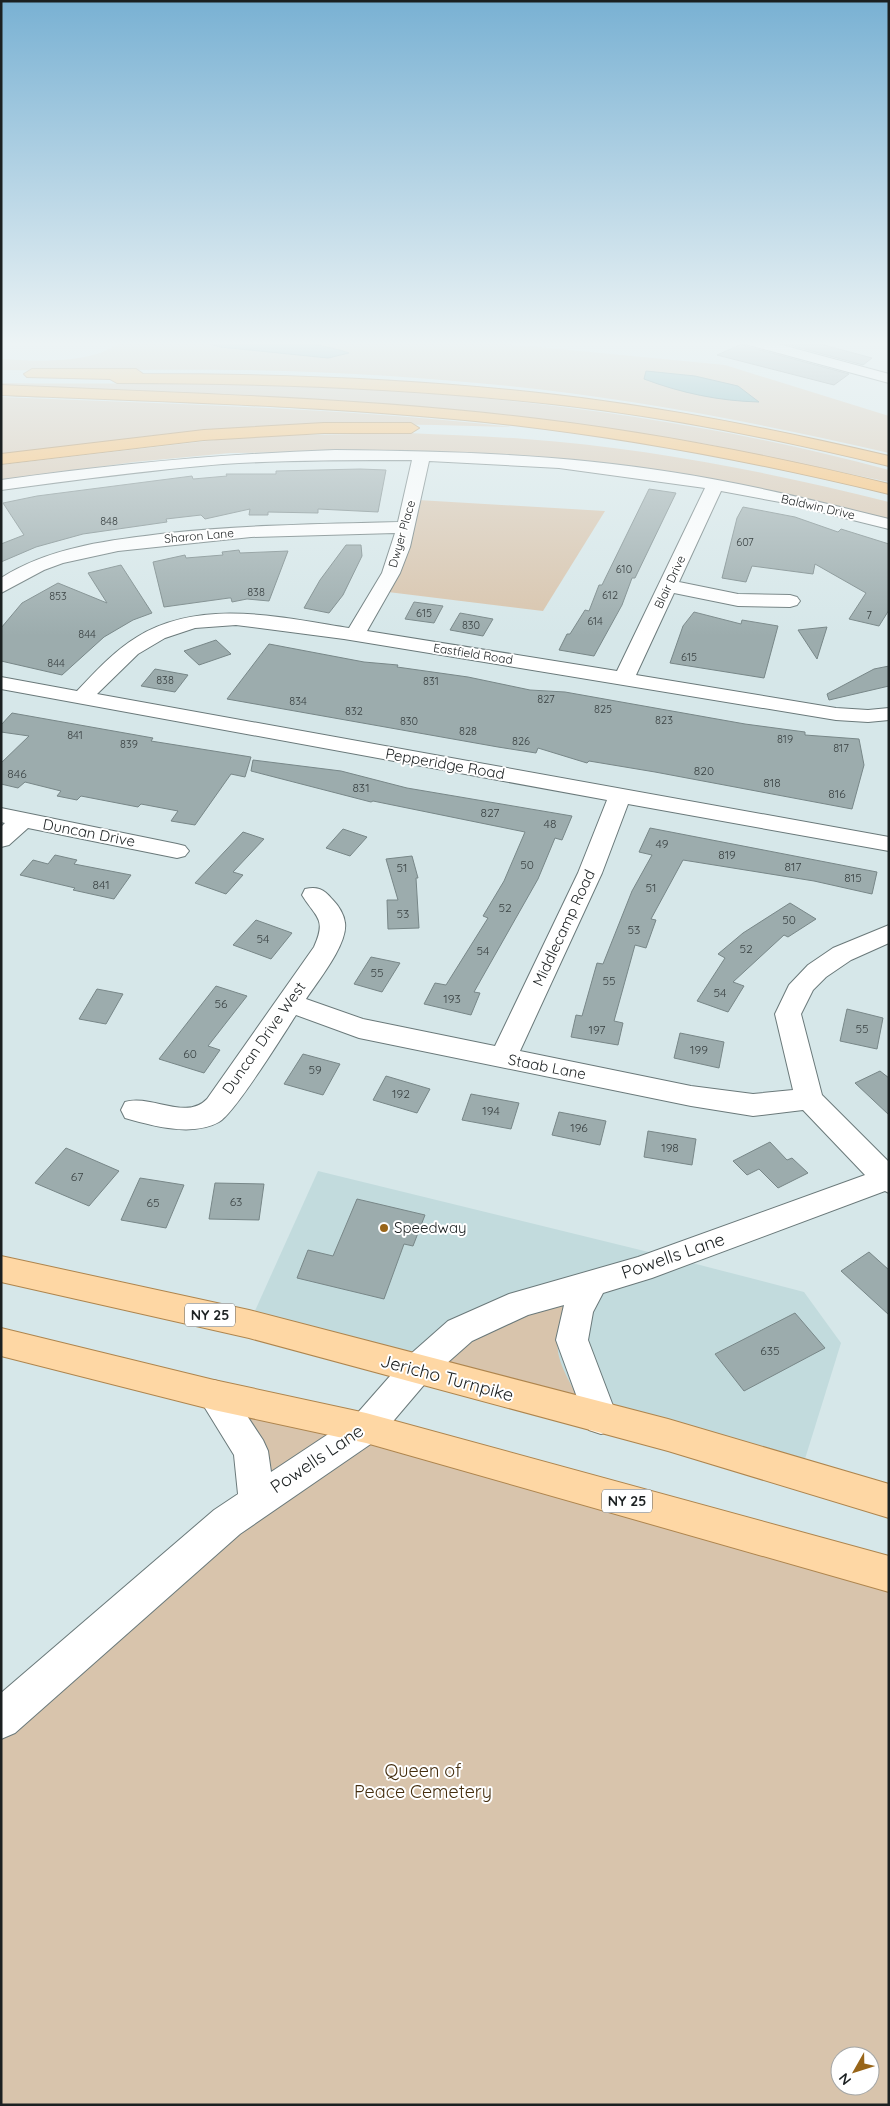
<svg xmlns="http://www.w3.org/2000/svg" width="890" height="2106" font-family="Quicksand,sans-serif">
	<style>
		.built { fill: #c2dbdd }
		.green { fill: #d8c4ac; fill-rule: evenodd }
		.water { fill: #72adb3; stroke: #588387 }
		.building { fill: #9cacad; stroke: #788788 }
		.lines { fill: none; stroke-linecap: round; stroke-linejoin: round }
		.minor-casing { stroke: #6a797a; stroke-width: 2 }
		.major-casing { stroke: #ae854e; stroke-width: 2 }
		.highway-casing { stroke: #ae854e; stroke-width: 2 }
		.minor { fill: #fff; fill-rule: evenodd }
		.major { fill: #fed7a4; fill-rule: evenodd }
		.highway { fill: #fdbc67; fill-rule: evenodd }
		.poi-dot { fill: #986519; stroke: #fff; stroke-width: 2 }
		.labels { text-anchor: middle; stroke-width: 4; stroke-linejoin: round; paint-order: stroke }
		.far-number-label { font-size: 11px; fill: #3b4344 }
		.far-street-label { font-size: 12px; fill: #1b2021; stroke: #fff }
		.number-label { font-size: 12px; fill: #3b4344 }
		.shield { fill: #fff; stroke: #5f6364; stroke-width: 1 }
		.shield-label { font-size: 14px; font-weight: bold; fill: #1b2021 }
		.street-label { font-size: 15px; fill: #1b2021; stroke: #fff }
		.poi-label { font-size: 15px; fill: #1b2021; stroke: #fff; text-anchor: start }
		.near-street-label { font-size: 18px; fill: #1b2021; stroke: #fff }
		.near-park-label { font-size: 18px; fill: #442e0f; stroke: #fff }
	</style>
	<rect width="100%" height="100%" fill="#d6e7e9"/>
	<polygon class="built" points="318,1171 673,1258 804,1292 841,1343 800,1475 249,1324"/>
	<g class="green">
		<path d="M121 341H477L725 365 889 416V453C764 424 636 399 509 386 420 377 329 371 239 370 160 369 81 371 1 370V359C36 361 94 365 121 341Z"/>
		<path d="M1 383C105 385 208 381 311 386 505 395 701 419 889 470V482L707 444 594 426 462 410 312 400 1 386Z"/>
		<path d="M1 397C172 404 343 408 513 427 404 424 295 421 186 432 124 437 63 450 1 456Z"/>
		<path d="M408 433C447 435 486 436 525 439 648 448 770 472 889 502V521L799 497 709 480 526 457 430 451 230 453 134 462 1 481V465L250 436Z"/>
		<polygon points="418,500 605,511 543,611 388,592"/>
		<path d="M573 1297C548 1344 555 1356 580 1401L436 1363 468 1336Z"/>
		<polygon points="222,1401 352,1431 260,1489"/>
		<path d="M366 1428 889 1574V2105H1V1719ZM840 2056H870V2086H840Z"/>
	</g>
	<g class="water">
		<path d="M201 341C251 341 302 337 349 353L328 358 220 347Z"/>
		<path d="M646 371 695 376 738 386 759 402C719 401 681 393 644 379Z"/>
	</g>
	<g class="building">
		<polygon points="775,341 809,341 872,358 863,365"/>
		<polygon points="742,344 745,346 849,374 834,385 717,355"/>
		<polygon points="360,469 386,470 378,512 318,509 318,513 268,512 268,515 249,515 250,509 205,519 201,515 166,519 167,522 83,534 36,547 1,562 1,544 24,535 3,503 37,496 192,476 193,479 227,476 226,474 276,474 276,471"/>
		<polygon points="649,489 676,493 635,578 632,578 622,605 594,656 559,650 567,634 570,634 585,610 589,611 599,585 602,585"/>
		<polygon points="743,507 795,517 838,532 841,529 889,544 889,610 879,626 849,619 866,593 815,564 813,574 752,566 746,582 722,578 737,518"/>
		<polygon points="346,545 361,545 362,556 343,595 329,613 304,608 320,580"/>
		<polygon points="239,550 240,553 288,551 269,601 247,599 232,602 231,598 229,598 164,607 153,562 185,555 186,558 223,555 222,552"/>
		<polygon points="121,565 152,613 133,620 104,637 62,675 1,661 1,628 22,603 58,583 107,603 88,573"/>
		<polygon points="414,602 443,606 434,623 405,619"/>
		<polygon points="694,612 741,624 742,620 778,626 764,678 670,663 683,626"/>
		<polygon points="460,613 493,619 483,636 450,630"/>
		<polygon points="827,627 817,659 798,630"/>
		<polygon points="216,640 231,654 199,665 184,651"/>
		<polygon points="269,644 364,662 398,665 397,667 468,677 530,690 565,692 745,724 805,732 805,735 859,739 864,765 852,809 655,772 589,761 587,763 538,748 536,753 498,747 227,699"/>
		<polygon points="889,666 889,686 829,700 827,694 874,669"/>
		<polygon points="155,669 188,675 175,692 141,686"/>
		<polygon points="12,713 153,738 151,741 251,757 245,777 231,774 195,825 171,821 178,811 141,804 138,807 81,796 77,800 57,796 61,791 25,782 18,788 1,784 1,763 29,736 1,732 1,725"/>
		<polygon points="253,760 341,771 407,788 572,816 562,840 555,838 538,879 474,992 480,993 471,1015 424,1004 435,983 446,985 488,918 483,916 504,881 525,832 373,801 371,802 251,771"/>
		<polygon points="650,828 877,872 872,894 814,881 683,860 651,919 656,920 646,948 635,945 614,1021 623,1023 618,1045 571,1037 576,1015 582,1016 597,963 603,964 632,891 652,855 639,852"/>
		<polygon points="343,829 367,837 350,856 326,848"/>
		<polygon points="243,832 264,839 233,872 243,875 226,894 195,883"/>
		<polygon points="55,855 77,860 74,864 131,875 114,899 73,890 75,888 20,875 33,860 48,864"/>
		<polygon points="412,856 418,878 416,878 419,928 388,929 387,900 398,900 386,859"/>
		<polygon points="790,903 816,919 788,937 784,935 733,982 744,986 728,1012 697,1001 725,958 718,954 743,933"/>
		<polygon points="256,920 292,933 271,959 233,945"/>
		<polygon points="371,957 400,963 382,992 354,984"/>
		<polygon points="216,986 247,996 208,1046 220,1050 204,1073 159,1059"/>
		<polygon points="97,989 123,994 106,1024 79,1019"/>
		<polygon points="847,1009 883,1018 877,1049 840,1041"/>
		<polygon points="680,1033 724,1042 719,1068 674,1058"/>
		<polygon points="303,1054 340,1064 323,1095 284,1084"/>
		<polygon points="880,1071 889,1078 889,1115 855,1083"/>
		<polygon points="386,1076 430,1089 417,1113 373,1100"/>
		<polygon points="471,1094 519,1103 511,1129 462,1120"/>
		<polygon points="559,1112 606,1121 600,1145 552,1135"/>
		<polygon points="648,1131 696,1139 692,1165 644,1157"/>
		<polygon points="770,1142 787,1160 792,1158 808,1173 778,1188 759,1169 747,1175 733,1161"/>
		<polygon points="66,1148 119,1171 89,1206 35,1183"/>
		<polygon points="140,1178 184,1185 166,1228 121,1220"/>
		<polygon points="215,1183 264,1184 259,1220 209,1219"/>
		<polygon points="357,1199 425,1215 413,1246 404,1244 384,1299 297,1278 308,1250 333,1256"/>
		<polygon points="869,1252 889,1270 889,1315 841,1271"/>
		<polygon points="795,1313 825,1348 744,1391 715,1354"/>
	</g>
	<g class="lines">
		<g class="minor-casing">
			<g id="minor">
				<polygon points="743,341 767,341 889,374 889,383 745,344"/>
				<path d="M335 450C447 451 560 454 671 472 744 483 816 501 889 519V529L780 502 721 491 679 582 738 594 790 595 797 597 800 601 797 605 790 607 738 606 674 593 636 675 836 708 868 710 889 708V720L868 722 836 720 344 639 236 625 195 628 165 638 138 654 97 694 889 837V851L628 804 602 873 520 1051 691 1086 753 1094 793 1090 775 1014 789 985 808 965 833 948 889 925V943L851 960 826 977 813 990 801 1014 822 1095 889 1162V1193L885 1191 652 1278 603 1293 593 1312 588 1340 618 1419 613 1430 601 1434 589 1430 556 1340 564 1305 528 1315 472 1341 429 1379 378 1439 240 1534 15 1733 1 1739V1693L214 1510 238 1494 234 1455 197 1395 202 1384 214 1380 226 1384 263 1440 268 1451 271 1472 354 1417 405 1359 448 1321 509 1294 638 1257 865 1175 803 1110 753 1116 691 1106 359 1038 296 1015C283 1035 235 1113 219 1122 192 1137 153 1126 125 1118L121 1110 125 1102C151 1094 186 1121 207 1099L314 947C327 918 316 918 302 895L305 889C317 886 324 889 332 899 338 905 344 914 345 923 348 944 318 981 306 999L363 1019 495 1046 578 873 607 800 1 689V677L77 691C96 671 114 651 137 637 201 598 280 617 349 628L382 573 395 533 251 537 118 551 63 563 44 570 1 593V578C51 546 112 540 169 533 245 525 322 524 398 522L412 460C349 460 286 460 223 464 149 470 75 480 1 490V480C114 464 222 454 335 450ZM429 461 559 468 705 488 617 671 367 631 400 573 410 547Z"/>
				<polygon points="1,808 177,844 185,846 189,851 185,856 177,858 28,828 9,845 1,847 1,827 5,823 1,822"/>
			</g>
		</g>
		<g class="major-casing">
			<g id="major">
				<polygon points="1,1256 249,1310 668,1419 889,1484 889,1518 668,1451 249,1338 1,1282"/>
				<polygon points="1,1328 214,1380 366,1413 889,1556 889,1592 366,1443 214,1410 1,1356"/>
			</g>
		</g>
		<g class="highway-casing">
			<g id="highway">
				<path d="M32 369H136L143 374C297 374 451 380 603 401 699 414 794 434 889 456V466C794 443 698 423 601 410 440 389 279 383 117 383L110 379 27 377 24 374Z"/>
				<path d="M1 385C172 393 343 397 513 416 640 430 765 454 889 484V494C765 464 640 440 513 425 343 406 172 402 1 395Z"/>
				<polygon points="324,423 411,423 419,428 411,433 324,433 204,440 1,464 1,454 204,430"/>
			</g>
		</g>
		<use href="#minor" class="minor"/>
		<use href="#major" class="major"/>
		<use href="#highway" class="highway"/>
	</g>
	<linearGradient id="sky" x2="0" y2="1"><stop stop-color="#79b1d3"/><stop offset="0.54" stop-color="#edf4f5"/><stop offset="1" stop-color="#edf4f5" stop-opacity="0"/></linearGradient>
	<rect width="890" height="636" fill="url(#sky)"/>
	<circle class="poi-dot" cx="384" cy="1228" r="5"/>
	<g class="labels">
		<g class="far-number-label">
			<text x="109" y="525">848</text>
			<text x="745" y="546">607</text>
			<text x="624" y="573">610</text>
			<text x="256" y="596">838</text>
			<text x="610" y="599">612</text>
			<text x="58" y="600">853</text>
			<text x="424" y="617">615</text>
			<text x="869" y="619">7</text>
			<text x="595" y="625">614</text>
			<text x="471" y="629">830</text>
			<text x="87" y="638">844</text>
			<text x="689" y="661">615</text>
			<text x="56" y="667">844</text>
			<text x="165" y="684">838</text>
			<text x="431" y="685">831</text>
			<text x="546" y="703">827</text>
			<text x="298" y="705">834</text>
			<text x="603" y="713">825</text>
			<text x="354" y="715">832</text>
			<text x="664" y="724">823</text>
			<text x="409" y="725">830</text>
			<text x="468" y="735">828</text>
			<text x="75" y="739">841</text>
			<text x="785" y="743">819</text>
			<text x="521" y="745">826</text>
			<text x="129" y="748">839</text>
			<text x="841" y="752">817</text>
		</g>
		<g class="far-street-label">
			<text transform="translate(818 507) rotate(13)" y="4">Baldwin Drive</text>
			<text transform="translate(402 534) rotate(-74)" y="4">Dwyer Place</text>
			<text transform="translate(199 536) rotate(-5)" y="4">Sharon Lane</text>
			<text transform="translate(670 582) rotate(-65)" y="4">Blair Drive</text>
			<text transform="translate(473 654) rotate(9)" y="4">Eastfield Road</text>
		</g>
		<g class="number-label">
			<text x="704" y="775">820</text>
			<text x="17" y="778">846</text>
			<text x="772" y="787">818</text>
			<text x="361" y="792">831</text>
			<text x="837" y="798">816</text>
			<text x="490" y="817">827</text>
			<text x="550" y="828">48</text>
			<text x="662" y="848">49</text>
			<text x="727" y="859">819</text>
			<text x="527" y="869">50</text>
			<text x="793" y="871">817</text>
			<text x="402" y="872">51</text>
			<text x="853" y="882">815</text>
			<text x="101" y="889">841</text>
			<text x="651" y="892">51</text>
			<text x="505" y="912">52</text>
			<text x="403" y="918">53</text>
			<text x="789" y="924">50</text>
			<text x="634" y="934">53</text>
			<text x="263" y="943">54</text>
			<text x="746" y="953">52</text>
			<text x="483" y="955">54</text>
			<text x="377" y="977">55</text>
			<text x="609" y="985">55</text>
			<text x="720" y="997">54</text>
			<text x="452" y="1003">193</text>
			<text x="221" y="1008">56</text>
			<text x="862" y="1033">55</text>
			<text x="597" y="1034">197</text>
			<text x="699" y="1054">199</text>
			<text x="190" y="1058">60</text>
			<text x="315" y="1074">59</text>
			<text x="401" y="1098">192</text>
			<text x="491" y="1115">194</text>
			<text x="579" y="1132">196</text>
			<text x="670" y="1152">198</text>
			<text x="77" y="1181">67</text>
			<text x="236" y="1206">63</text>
			<text x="153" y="1207">65</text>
			<text x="770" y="1355">635</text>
		</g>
		<g class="shield">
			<rect x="185" y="1303.5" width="50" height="23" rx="4"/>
			<rect x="602" y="1489.5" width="50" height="23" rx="4"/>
		</g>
		<g class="shield-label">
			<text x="210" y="1320">NY 25</text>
			<text x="627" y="1506">NY 25</text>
		</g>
		<g class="street-label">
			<text transform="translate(445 764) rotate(10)" y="5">Pepperidge Road</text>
			<text transform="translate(89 833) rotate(11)" y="5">Duncan Drive</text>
			<text transform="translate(564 928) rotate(-65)" y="5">Middlecamp Road</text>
			<text transform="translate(264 1038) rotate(-55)" y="5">Duncan Drive West</text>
			<text transform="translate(547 1067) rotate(11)" y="5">Staab Lane</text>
		</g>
		<g class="poi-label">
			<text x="394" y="1233">Speedway</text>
		</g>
		<g class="near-street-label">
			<text transform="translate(673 1256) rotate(-19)" y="6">Powells Lane</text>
			<text transform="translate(447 1378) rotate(15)" y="6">Jericho Turnpike</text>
			<text transform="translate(317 1459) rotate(-34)" y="6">Powells Lane</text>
		</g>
		<g class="near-park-label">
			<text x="423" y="1777">Queen of<tspan x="423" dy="21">Peace Cemetery</tspan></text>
		</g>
	</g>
	<rect width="890" height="2106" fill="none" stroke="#1b2021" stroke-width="5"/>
	<g transform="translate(855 2071) rotate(231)"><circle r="24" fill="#ffffff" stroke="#a4a6a6"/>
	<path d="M0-4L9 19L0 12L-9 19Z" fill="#986519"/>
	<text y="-8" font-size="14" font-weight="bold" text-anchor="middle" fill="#1b2021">N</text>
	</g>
</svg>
